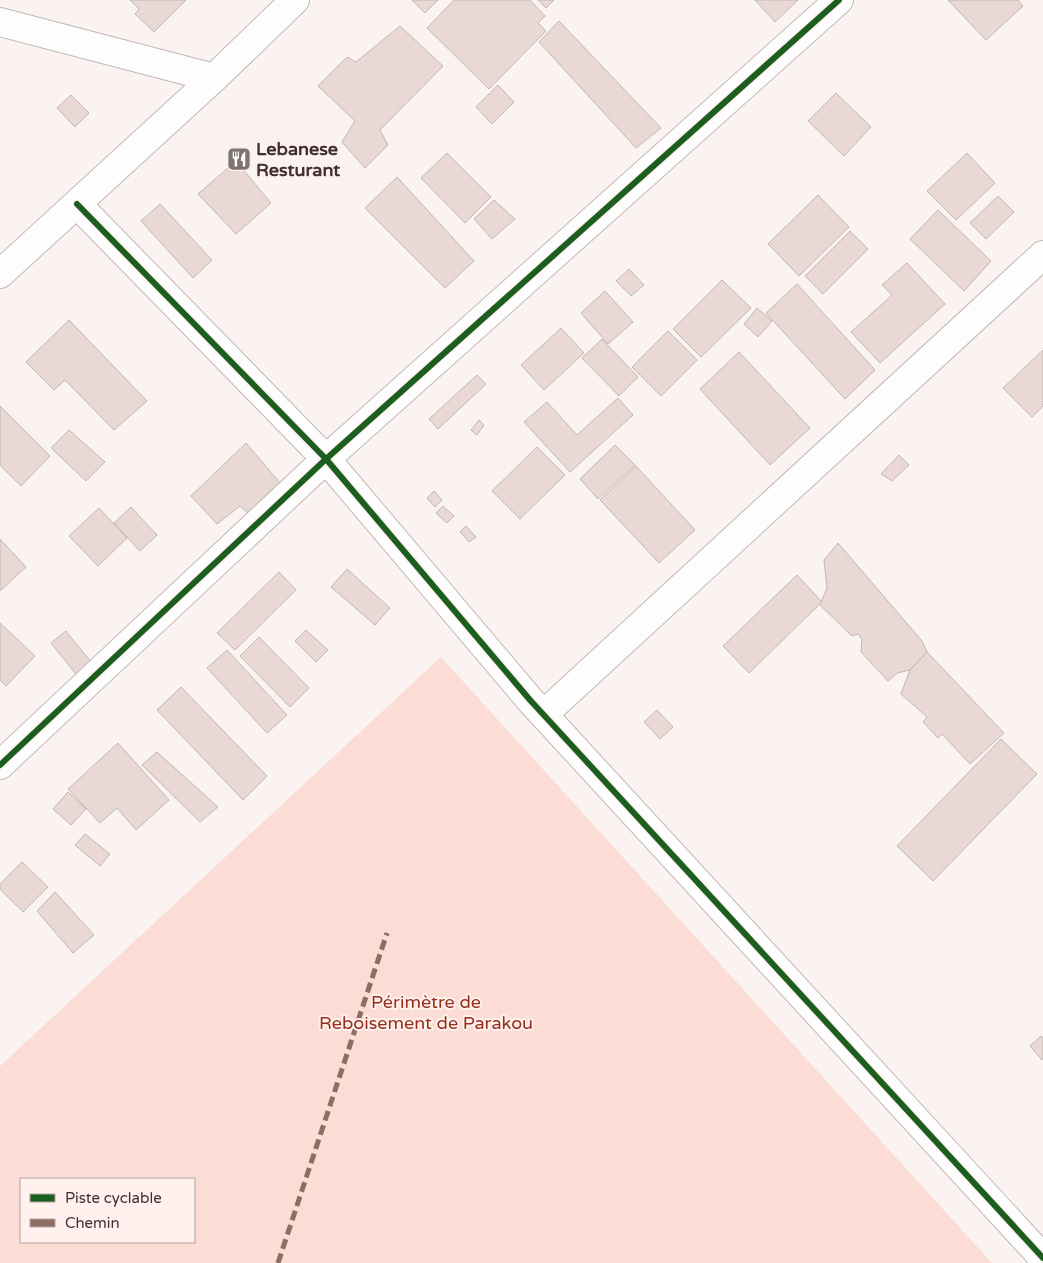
<svg xmlns="http://www.w3.org/2000/svg" width="1043" height="1263" font-family="'Varela Round',sans-serif">
	<style>
		.green { fill: #fbddd6; fill-rule: evenodd }
		.building { fill: #e9d8d4; stroke: #c0b8b6 }
		.lines { fill: none; stroke-linecap: round; stroke-linejoin: round }
		.minor-casing { stroke: #c0b8b6; stroke-width: 30 }
		.tertiary-casing { stroke: #c0b8b6; stroke-width: 30 }
		.minor { stroke: #fefdfd; stroke-width: 28 }
		.tertiary { stroke: #fefdfd; stroke-width: 28 }
		.quiet { stroke: #8d6e63; stroke-width: 5; stroke-dasharray: 10 5; stroke-linecap: butt }
		.cycleway-casing { stroke: #fef1ee; stroke-width: 9 }
		.cycleway { stroke: #1b5e20; stroke-width: 6 }
		.labels { text-anchor: middle; stroke-width: 4; stroke-linejoin: round; paint-order: stroke }
		.poi-label { font-size: 18px; font-weight: bold; fill: #3d302e; stroke: #fef1ee; text-anchor: start }
		.park-label { font-size: 18px; fill: #982d1a; stroke: #fef1ee }
	</style>
	<rect width="100%" height="100%" fill="#faf3f2"/>
	<path class="green" d="M441 657 992 1263H0V1066ZM21 1179H194V1242H21Z"/>
	<g class="building">
		<polygon points="130,0 186,0 154,32 135,14 139,9"/>
		<polygon points="412,0 438,0 425,13"/>
		<polygon points="454,0 530,0 545,16 538,23 546,31 489,89 427,28"/>
		<polygon points="538,0 554,0 546,8"/>
		<polygon points="755,0 798,0 775,22"/>
		<polygon points="948,0 1018,0 1023,6 986,40"/>
		<polygon points="559,21 661,128 636,148 539,42"/>
		<polygon points="400,26 443,66 380,130 388,145 365,168 342,142 355,121 318,86 347,57 356,62"/>
		<polygon points="498,85 514,102 492,124 476,107"/>
		<polygon points="836,93 871,127 844,156 808,121"/>
		<polygon points="71,95 89,113 75,127 57,108"/>
		<polygon points="447,153 491,197 465,223 421,178"/>
		<polygon points="967,153 995,183 956,220 927,191"/>
		<polygon points="236,161 271,203 236,234 198,194"/>
		<polygon points="397,177 474,261 445,288 365,208"/>
		<polygon points="818,195 849,227 799,276 768,244"/>
		<polygon points="998,196 1014,212 986,239 970,223"/>
		<polygon points="494,200 515,219 492,239 474,219"/>
		<polygon points="160,204 212,260 193,278 141,221"/>
		<polygon points="938,210 991,261 964,291 910,239"/>
		<polygon points="850,231 868,249 823,294 805,276"/>
		<polygon points="907,263 945,304 880,363 851,332 892,295 882,285"/>
		<polygon points="629,269 644,285 631,296 616,281"/>
		<polygon points="722,280 751,308 701,357 673,329"/>
		<polygon points="797,284 875,370 845,399 766,313"/>
		<polygon points="605,291 633,322 608,344 581,313"/>
		<polygon points="757,308 772,321 758,337 744,324"/>
		<polygon points="69,320 147,401 114,430 65,380 54,390 26,362"/>
		<polygon points="561,328 584,353 544,390 521,365"/>
		<polygon points="668,331 697,360 661,396 632,367"/>
		<polygon points="602,339 638,377 619,396 582,358"/>
		<polygon points="1043,350 1043,406 1032,417 1003,388"/>
		<polygon points="739,352 810,428 770,465 700,389"/>
		<polygon points="477,375 486,384 438,429 429,419"/>
		<polygon points="618,398 633,415 570,472 524,422 547,402 577,435"/>
		<polygon points="0,406 50,456 21,486 0,465"/>
		<polygon points="479,420 484,425 477,435 471,430"/>
		<polygon points="69,430 105,462 86,481 51,448"/>
		<polygon points="246,443 281,484 249,514 240,506 217,524 191,496"/>
		<polygon points="615,445 635,465 598,499 580,479"/>
		<polygon points="537,447 565,475 520,519 492,491"/>
		<polygon points="899,455 909,465 892,481 881,474"/>
		<polygon points="636,466 695,530 659,563 600,500"/>
		<polygon points="434,491 442,500 435,507 427,498"/>
		<polygon points="443,506 454,516 447,523 436,513"/>
		<polygon points="131,507 157,535 140,551 114,523"/>
		<polygon points="99,508 127,538 98,566 69,536"/>
		<polygon points="466,526 476,537 469,542 460,532"/>
		<polygon points="0,539 26,567 0,591"/>
		<polygon points="838,543 922,641 927,652 910,670 897,673 888,681 861,652 862,639 858,634 852,636 820,605 827,588 824,560"/>
		<polygon points="347,569 390,608 375,625 331,587"/>
		<polygon points="279,572 296,590 235,650 217,633"/>
		<polygon points="797,575 822,602 749,673 723,646"/>
		<polygon points="0,623 35,656 6,686 0,680"/>
		<polygon points="306,630 328,650 316,662 295,641"/>
		<polygon points="66,631 95,667 80,679 51,643"/>
		<polygon points="259,637 309,688 290,707 240,656"/>
		<polygon points="227,650 287,715 267,733 207,668"/>
		<polygon points="927,652 1004,733 970,764 942,734 938,738 923,722 927,717 901,694 910,670"/>
		<polygon points="181,687 267,776 243,800 157,710"/>
		<polygon points="657,710 673,727 660,739 644,722"/>
		<polygon points="1001,739 1037,774 933,881 897,846"/>
		<polygon points="118,743 169,800 136,830 117,808 100,823 68,789"/>
		<polygon points="157,752 218,807 200,822 142,765"/>
		<polygon points="68,792 86,809 71,825 53,809"/>
		<polygon points="85,834 110,854 100,866 75,845"/>
		<polygon points="22,862 48,887 23,912 0,889 0,884"/>
		<polygon points="55,892 94,935 73,953 37,911"/>
		<polygon points="1041,1036 1043,1038 1043,1058 1042,1060 1030,1046"/>
	</g>
	<g class="lines">
		<g class="minor-casing">
			<g id="minor">
				<polyline points="0,22 214,78"/>
				<polyline points="544,714 1043,255"/>
				<polyline points="0,765 326,459 839,0"/>
			</g>
		</g>
		<g class="tertiary-casing">
			<g id="tertiary">
				<polyline points="77,204 326,459 530,700 1043,1258"/>
				<polyline points="0,274 214,78 295,0"/>
			</g>
		</g>
		<use href="#minor" class="minor"/>
		<use href="#tertiary" class="tertiary"/>
		<polyline class="quiet" points="278,1263 387,933"/>
		<g class="cycleway-casing">
			<g id="cycleway">
				<polyline points="77,204 326,459 530,700 1043,1258"/>
				<polyline points="0,765 326,459 839,0"/>
			</g>
		</g>
		<use href="#cycleway" class="cycleway"/>
	</g>
	<defs>
		<g id="restaurant-square" transform="scale(1.25)"><rect x="-9" y="-9" width="18" height="18" rx="4" fill="#7f7473" stroke="#fef1ee"/><path d="M-5-6h1v4h1v-4h1v4h1v-4h1v5L-1.5 .5V6h-2V.5L-5-1ZM5-6V6H3V1.5H1.5Q1.5-4 5-6Z" fill="#fff"/></g>
	</defs>
	<g fill-rule="evenodd">
		<use href="#restaurant-square" x="239" y="159"/>
	</g>
	<g class="labels">
		<g class="poi-label">
			<text x="256" y="155">Lebanese<tspan x="256" dy="21">Resturant</tspan></text>
		</g>
		<g class="park-label">
			<text x="426" y="1008">Périmètre de<tspan x="426" dy="21">Reboisement de Parakou</tspan></text>
		</g>
	</g>
	<rect x="20" y="1178" width="175" height="65" fill="#fef1ee" stroke="#b1a4a1"/>
	<rect x="30" y="1194" width="25" height="8" fill="#1b5e20" stroke="#b1a4a1"/>
	<text x="65" y="1203" font-size="15" fill="#3d302e">Piste cyclable</text>
	<rect x="30" y="1219" width="25" height="8" fill="#8d6e63" stroke="#b1a4a1"/>
	<text x="65" y="1228" font-size="15" fill="#3d302e">Chemin</text>
</svg>
